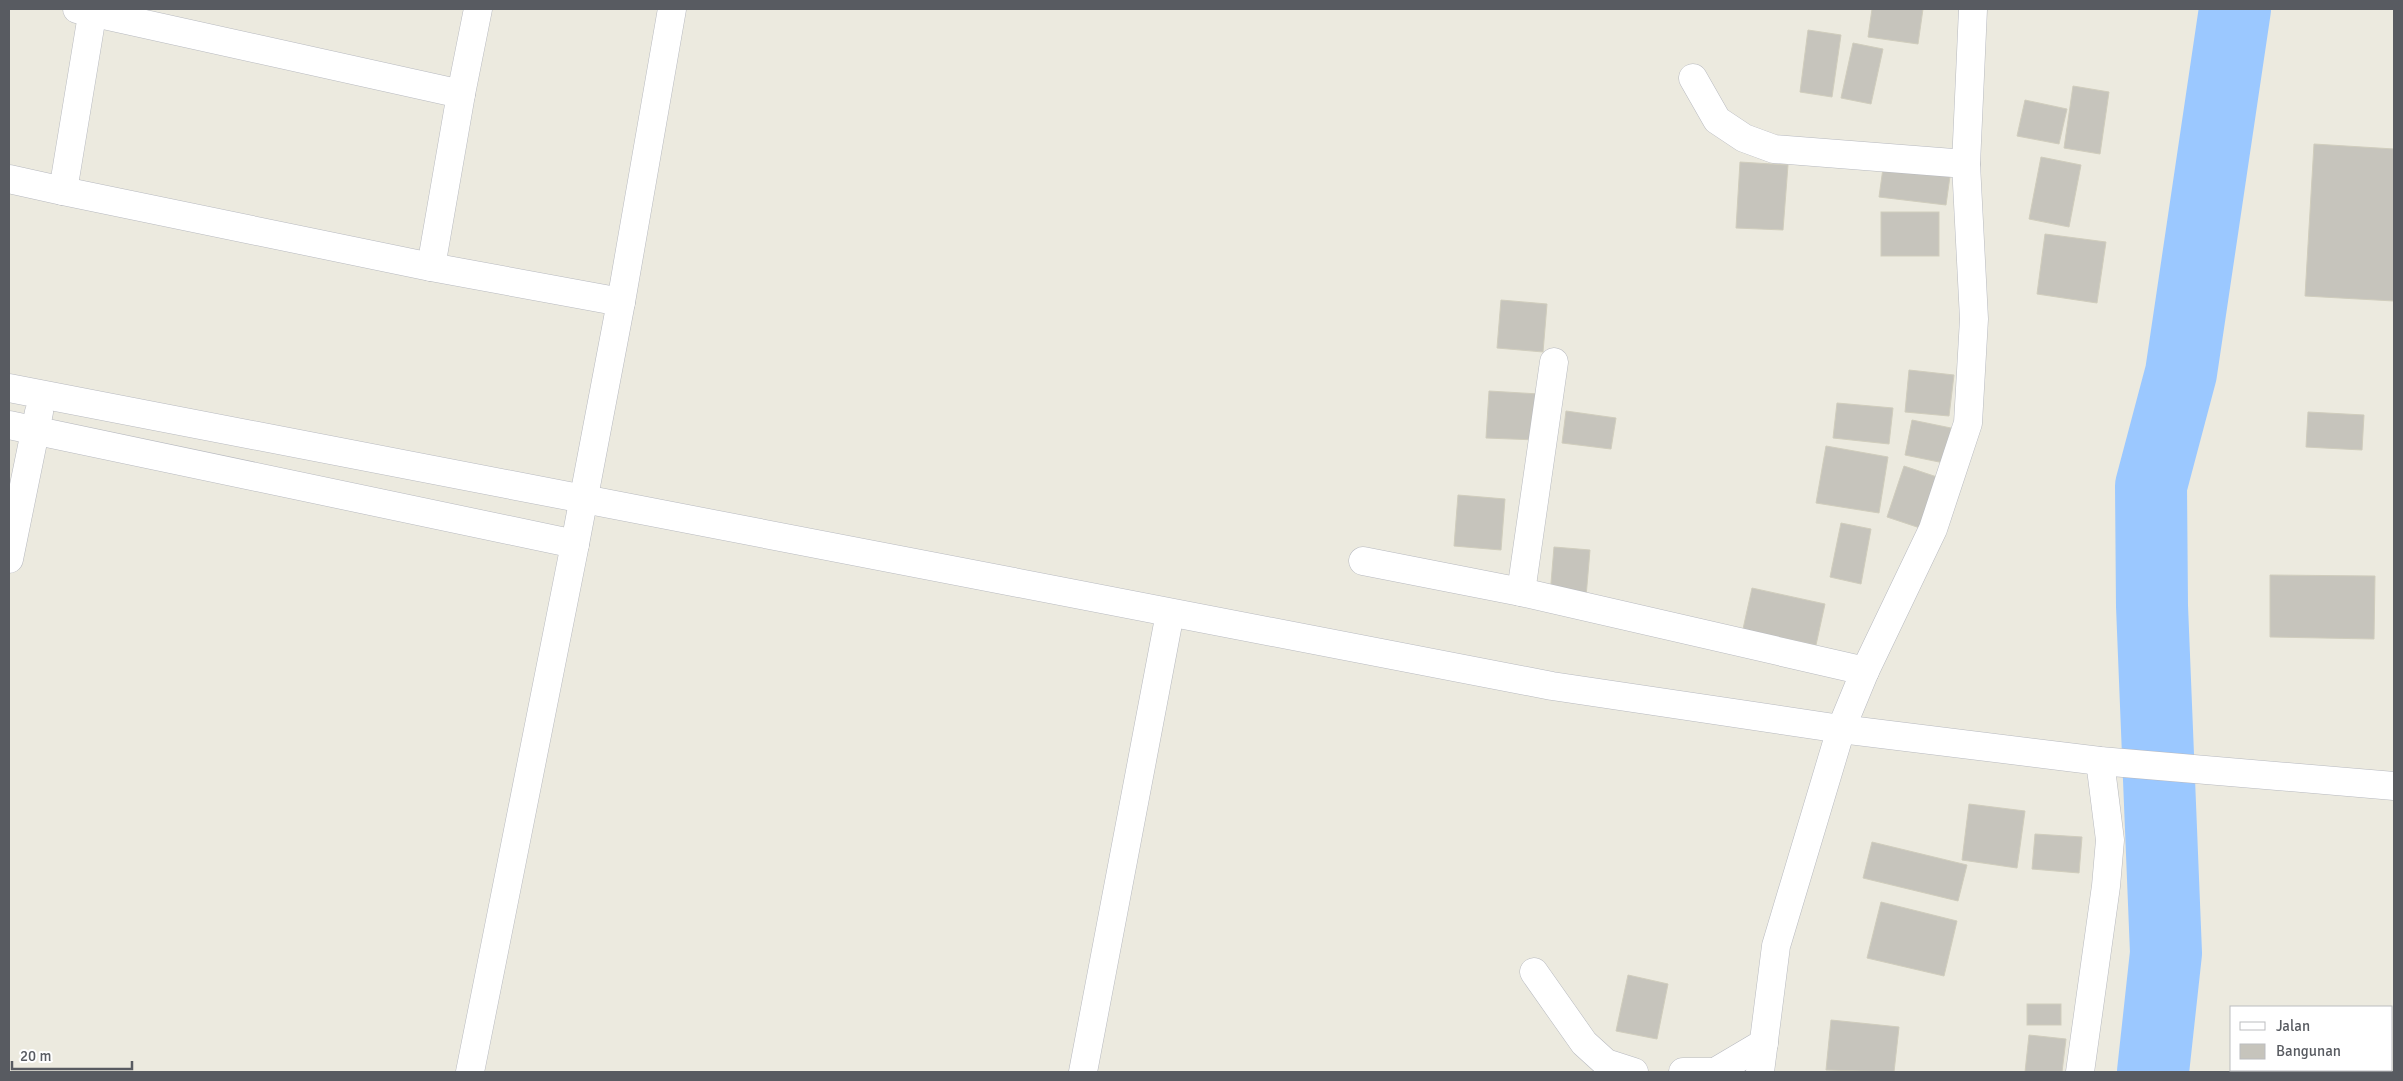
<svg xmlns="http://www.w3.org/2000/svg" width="2403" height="1081" font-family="Signika,sans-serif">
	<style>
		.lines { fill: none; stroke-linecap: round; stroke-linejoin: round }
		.river { stroke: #9bc8ff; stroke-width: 72 }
		.building { fill: #c6c4bc; stroke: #d0cdbd }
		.minor-casing { stroke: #b7b9bf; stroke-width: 29 }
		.minor { stroke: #fff; stroke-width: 28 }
	</style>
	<rect width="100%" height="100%" fill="#eceadf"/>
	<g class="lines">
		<polyline class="river" points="2153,1072 2166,953 2152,606 2151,486 2181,373 2235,9"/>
	</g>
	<g class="building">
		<polygon points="1872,9 1923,9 1918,44 1868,37"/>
		<polygon points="1808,30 1841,35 1832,97 1800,92"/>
		<polygon points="1853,43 1883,49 1871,104 1841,98"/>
		<polygon points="2073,86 2109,92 2100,154 2064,148"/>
		<polygon points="2025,100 2067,109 2059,144 2017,136"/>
		<polygon points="2314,144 2394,149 2394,301 2305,296"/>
		<polygon points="2041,157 2081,165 2069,227 2029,219"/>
		<polygon points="1884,161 1951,169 1946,205 1879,197"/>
		<polygon points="1740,162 1788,165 1783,230 1736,228"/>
		<rect x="1881" y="212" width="58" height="44"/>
		<polygon points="2045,234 2106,242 2097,303 2037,294"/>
		<polygon points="1501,300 1547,304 1543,352 1497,348"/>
		<polygon points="1909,370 1954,375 1949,416 1905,412"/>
		<polygon points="1489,391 1539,394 1536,440 1486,438"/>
		<polygon points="1837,403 1893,408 1889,444 1833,438"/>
		<polygon points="1566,411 1616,418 1611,449 1562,443"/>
		<polygon points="2308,412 2364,415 2362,450 2306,447"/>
		<polygon points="1912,420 1951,428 1944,463 1905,455"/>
		<polygon points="1826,446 1888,457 1879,513 1816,503"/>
		<polygon points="1904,466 1943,479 1926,530 1887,517"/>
		<polygon points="1458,495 1505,499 1501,550 1454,546"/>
		<polygon points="1841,523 1871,529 1861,584 1830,577"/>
		<polygon points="1554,547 1590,550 1586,597 1550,595"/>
		<polygon points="2270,575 2375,576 2374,639 2270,637"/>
		<polygon points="1752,588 1825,604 1816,645 1743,629"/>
		<polygon points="1969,804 2025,811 2017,868 1962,860"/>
		<polygon points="2035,834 2082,837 2079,873 2032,869"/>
		<polygon points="1872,842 1967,865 1958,901 1863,878"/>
		<polygon points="1881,902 1957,921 1944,976 1867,958"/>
		<polygon points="1628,975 1668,984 1657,1039 1616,1031"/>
		<rect x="2027" y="1004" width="34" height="21"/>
		<polygon points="1831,1020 1899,1027 1894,1072 1826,1070"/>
		<polygon points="2029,1035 2066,1039 2062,1072 2025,1072"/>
	</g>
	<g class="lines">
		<g class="minor-casing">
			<g id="minor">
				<polyline points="77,9 461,94"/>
				<polyline points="478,9 461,94 431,267 621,302"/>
				<polyline points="1693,78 1717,120 1744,138 1774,149 1966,164"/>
				<polyline points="9,179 63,191 93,9"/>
				<polyline points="63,191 431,267"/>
				<polyline points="9,388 1552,686 1841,729 2100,761 2394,786"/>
				<polyline points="9,425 575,544 621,302 672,9"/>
				<polyline points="9,559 39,412"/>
				<polyline points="1363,561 1521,592 1865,671"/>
				<polyline points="1521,592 1554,362"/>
				<polyline points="1534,972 1584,1043 1606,1063 1634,1072"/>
				<polyline points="470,1072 575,544"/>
				<polyline points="1083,1072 1170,613"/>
				<polyline points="1683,1072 1715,1072 1764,1043"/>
				<polyline points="1760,1072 1776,946 1841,729 1865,671 1933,529 1968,423 1974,319 1966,164 1973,9"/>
				<polyline points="2080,1072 2106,886 2110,840 2100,761"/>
			</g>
		</g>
		<use href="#minor" class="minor"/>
	</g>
	<rect width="2403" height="1081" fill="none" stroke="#585b61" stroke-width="20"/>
	<rect x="2230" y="1006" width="162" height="65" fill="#ffffff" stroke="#bcbdc0"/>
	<rect x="2240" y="1022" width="25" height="8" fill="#ffffff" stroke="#bcbdc0"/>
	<text x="2276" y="1031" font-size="15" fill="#585b61">Jalan</text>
	<rect x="2240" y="1044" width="25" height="15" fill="#c6c4bc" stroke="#bcbdc0"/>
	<text x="2276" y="1056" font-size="15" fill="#585b61">Bangunan</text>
	<path d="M12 1061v8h120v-8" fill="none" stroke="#585b61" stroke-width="2.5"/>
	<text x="20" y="1061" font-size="15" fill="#585b61" stroke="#ffffff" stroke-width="4" paint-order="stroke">20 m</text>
</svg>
